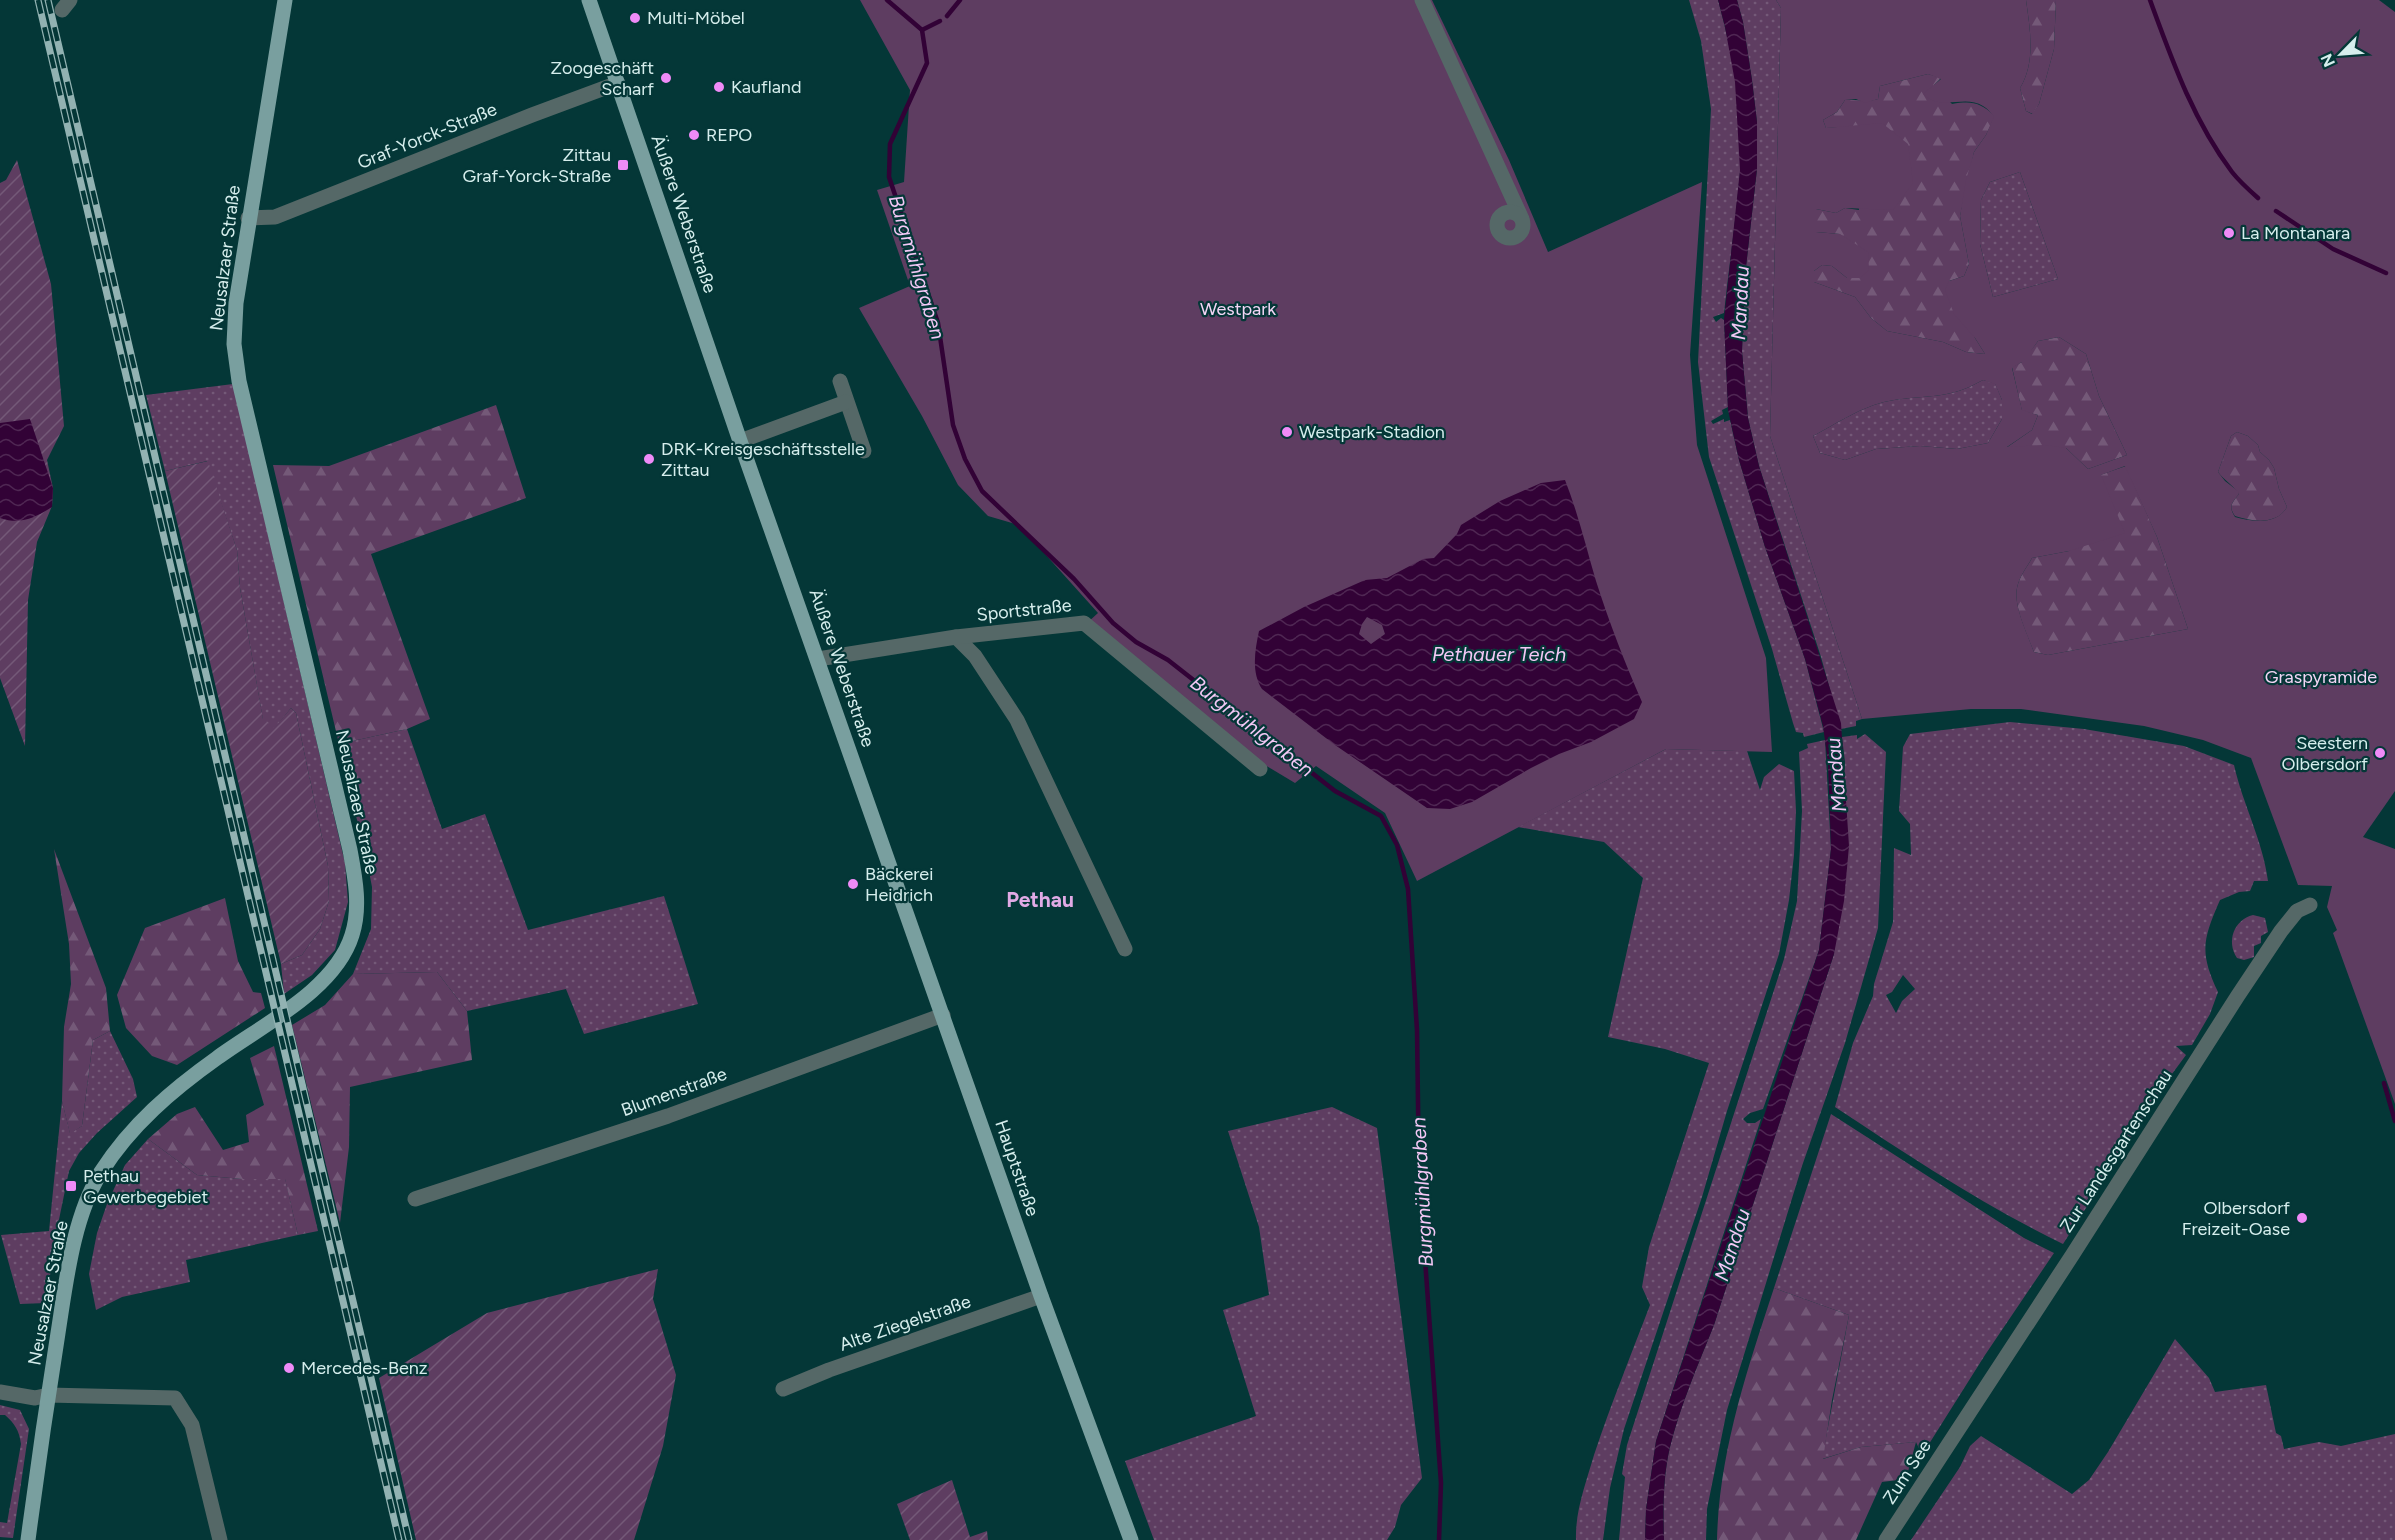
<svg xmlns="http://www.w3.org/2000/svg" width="2395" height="1540" font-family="Figtree,sans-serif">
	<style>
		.grass { fill: url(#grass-dots); fill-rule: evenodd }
		.forest { fill: url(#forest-firs) }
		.park { fill: #5e3d61; fill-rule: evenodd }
		.garden { fill: url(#garden-furrows) }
		.water { fill: url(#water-waves); fill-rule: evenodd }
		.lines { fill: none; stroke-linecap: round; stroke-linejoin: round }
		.stream { stroke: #320236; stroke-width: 4.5 }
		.minor { stroke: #556867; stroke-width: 15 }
		.major { stroke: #799f9f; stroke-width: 15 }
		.rail-casing { stroke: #92b2b2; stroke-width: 7 }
		.rail { stroke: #043737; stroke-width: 4.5; stroke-dasharray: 14; stroke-linecap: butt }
		.poi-dot { fill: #ef8bf7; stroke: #043737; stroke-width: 2 }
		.labels { text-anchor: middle; stroke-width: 4.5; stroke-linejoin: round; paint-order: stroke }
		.poi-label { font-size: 18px; fill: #d6eeed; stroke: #043737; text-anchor: start }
		.street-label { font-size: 18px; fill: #d6eeed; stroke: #043737 }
		.park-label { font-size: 18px; fill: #f4d6f6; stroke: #043737 }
		.water-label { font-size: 20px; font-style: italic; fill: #f4c8f6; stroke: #043737 }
		.quarter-label { font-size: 21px; font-weight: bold; fill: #e1aae5; stroke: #043737 }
	</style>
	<defs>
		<pattern id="grass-dots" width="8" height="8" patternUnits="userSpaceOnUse" patternTransform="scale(1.5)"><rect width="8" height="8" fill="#5e3d61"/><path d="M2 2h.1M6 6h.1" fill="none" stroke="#745978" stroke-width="1.8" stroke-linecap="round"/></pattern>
		<pattern id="forest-firs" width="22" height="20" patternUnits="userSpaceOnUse" patternTransform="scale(1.5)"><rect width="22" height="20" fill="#5e3d61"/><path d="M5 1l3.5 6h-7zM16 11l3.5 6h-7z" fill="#745978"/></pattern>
		<pattern id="garden-furrows" width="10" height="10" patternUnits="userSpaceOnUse" patternTransform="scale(1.5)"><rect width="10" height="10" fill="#5e3d61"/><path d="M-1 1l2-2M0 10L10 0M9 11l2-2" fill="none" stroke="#745978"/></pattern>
		<pattern id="water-waves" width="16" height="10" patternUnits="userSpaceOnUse" patternTransform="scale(1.5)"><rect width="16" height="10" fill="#320236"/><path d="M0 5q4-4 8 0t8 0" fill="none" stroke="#4f2753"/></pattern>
	</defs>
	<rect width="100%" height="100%" fill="#043737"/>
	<g class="grass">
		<path d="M1689 0H1718C1732 52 1745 118 1740 172 1736 219 1729 266 1724 313L1713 317 1716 322 1721 318 1724 320 1728 407 1722 410 1723 414 1711 421 1713 424 1724 419V422L1730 420 1739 460 1765 547 1805 659 1824 732 1804 737 1803 733 1796 732 1793 723 1772 649 1709 457 1698 362 1711 109 1701 41Z"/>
		<polygon points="1737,0 1776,0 1781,8 1770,436 1862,719 1856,721 1856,726 1841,729 1821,657 1759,466 1748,418 1742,351 1745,276 1757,169 1757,122 1752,80 1743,22"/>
		<polygon points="2020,172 2058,279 1993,297 1980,244 1981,200 1990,182"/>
		<path d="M1983 380 1995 383 2002 400V419L1988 443 1957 449 1920 446 1876 449 1845 460 1820 453 1813 436C1836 424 1862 406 1889 401 1926 394 1946 401 1983 380Z"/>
		<polygon points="233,384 345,863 348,902 335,950 312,975 284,994 281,964 302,955 320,929 329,901 328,866 296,713 291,708 274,729 263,720 240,588 237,550 207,461 165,471 146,395"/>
		<path d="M2010 722 2084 729 2184 746 2234 765C2243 805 2263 841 2268 881H2254L2250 891 2239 892 2220 900C2203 939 2199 952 2218 992L2210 1014 2192 1045 2176 1046 2186 1055 2169 1078 2063 1244C1983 1205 1909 1156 1835 1107L1853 1043 1873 996 1874 984 1893 922 1894 848 1911 855 1910 824 1899 811 1903 747 1910 734ZM1903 975 1915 989 1902 1001 1896 1013 1886 995 1892 992Z"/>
		<polygon points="407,729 442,829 485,814 528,930 664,896 698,1004 584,1034 566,989 467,1011 437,972 353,974 371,929 372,887 363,840 350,796 339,744"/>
		<path d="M1865 734 1886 752 1878 928 1845 1043 1802 1166 1727 1410 1707 1509 1706 1540H1664C1663 1510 1663 1476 1670 1447 1680 1406 1698 1365 1714 1325L1834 954 1845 762 1842 737 1857 735V739Z"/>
		<polygon points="1825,740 1831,849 1819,950 1763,1109 1750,1113 1743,1119 1747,1123 1755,1123 1761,1119 1656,1441 1646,1509 1645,1540 1619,1540 1625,1477 1622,1474 1627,1445 1784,959 1797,901 1802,811 1799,752 1808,748 1807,744"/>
		<path d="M1666 749 1747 751 1760 790 1764 777 1779 764 1794 771 1796 811 1794 855 1789 900 1779 954 1727 1111 1702 1197 1624 1429 1610 1488 1603 1540H1576C1575 1511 1586 1483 1594 1455 1611 1404 1631 1355 1650 1305L1642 1287 1649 1247 1709 1063 1665 1049 1608 1037 1643 878 1604 842 1518 827Z"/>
		<path d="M2253 915 2265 918 2268 932 2261 936V943L2254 946V957L2244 960 2237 958C2226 941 2234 920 2253 915Z"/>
		<polygon points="110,1031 133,1079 137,1097 97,1133 79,1153 69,1171 56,1234 46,1303 20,1304 1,1235 49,1231 62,1101 70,1133 82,1126 93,1040"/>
		<polygon points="1332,1107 1377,1128 1422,1478 1401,1505 1395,1527 1387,1540 1154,1540 1125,1461 1256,1416 1223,1310 1269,1295 1259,1227 1228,1131"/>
		<polygon points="1831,1114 2024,1238 2054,1253 1985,1355 1922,1455 1916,1442 1861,1447 1822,1459 1849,1315 1774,1288"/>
		<polygon points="148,1139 197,1175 242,1179 285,1178 298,1235 186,1260 190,1282 122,1297 96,1310 89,1274 97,1233 107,1204 125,1165"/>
		<polygon points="2175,1339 2209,1378 2215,1392 2266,1385 2276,1433 2281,1436 2284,1449 2319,1442 2341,1446 2395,1434 2395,1540 1911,1540 1960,1467 1970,1446 1981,1436 2072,1494 2089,1480 2108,1452"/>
		<path d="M0 1405 20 1410 29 1429 13 1538 0 1537V1522L7 1523 21 1444C19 1430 15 1424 5 1415H0Z"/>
	</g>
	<g class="forest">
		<path d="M2026 0H2056L2054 49 2039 104 2033 114 2026 111 2020 88C2036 62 2030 29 2026 0Z"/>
		<path d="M1928 74 1941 78 1934 85 1952 104C1972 101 1979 102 1995 116L1986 135 1974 152 1960 216 1969 264 1964 276 1949 281 1975 338 1985 354 1966 352 1943 342 1887 331 1871 318 1855 297 1814 282V271L1822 265 1832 266 1847 278 1840 234 1816 232V209L1836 213 1845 208 1859 210 1850 127 1826 128 1823 120 1837 112 1845 100C1858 99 1865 103 1878 99L1880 86Z"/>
		<polygon points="2059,337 2086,354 2099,396 2127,455 2088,469 2066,448 2006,448 2032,430 2038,415 2022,411 2012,367 2022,362 2038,341"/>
		<polygon points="496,405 526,498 371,554 430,719 407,729 339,744 273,465 329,466"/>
		<path d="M2237 432 2248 436 2258 445 2260 452 2269 460 2274 468 2279 489 2287 507C2277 525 2253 522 2235 516 2228 506 2232 503 2239 494 2233 485 2225 481 2218 472L2231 436Z"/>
		<path d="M2126 466 2157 537 2188 629 2048 655 2034 652C2028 636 2013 605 2017 588 2019 577 2027 567 2032 558L2069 551 2100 475Z"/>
		<polygon points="54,849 106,988 110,1031 93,1040 82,1126 70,1134 62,1101 64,1027 71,984 69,944"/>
		<polygon points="225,898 238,961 253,992 261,993 265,1008 177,1065 152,1056 126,1028 117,995 145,928"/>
		<polygon points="437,972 467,1011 472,1060 350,1087 349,1147 340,1223 292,1025 325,1005 353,974"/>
		<polygon points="274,1046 318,1231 298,1235 285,1179 242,1179 197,1175 148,1139 177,1114 195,1107 223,1150 249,1142 246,1115 264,1105 250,1058"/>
		<path d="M1774 1288 1849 1315 1832 1400 1823 1459 1861 1447 1916 1442 1906 1479 1882 1482 1856 1540H1717C1719 1453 1747 1370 1774 1288Z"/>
	</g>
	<g class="park">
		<polygon points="860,0 1432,0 1509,160 1548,252 1702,182 1690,355 1697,445 1766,658 1772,752 1666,749 1417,881 1385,813 1316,766 1295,783 1260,762 1087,623 1098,613 1019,525 988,516 958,485 922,416 859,308 910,286 877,190 904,182 910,90"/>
		<path d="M1776 0H2026C2030 29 2036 62 2020 88L2026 111 2032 114 2039 104 2054 49 2056 0H2379L2395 12V791L2363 837 2395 849V1104L2333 933 2337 930 2327 907 2332 886 2298 885 2251 758 2203 740 2144 726 2021 709H1971L1862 719 1770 436 1781 8ZM1928 74 1941 79 1923 94C1942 112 1964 94 1983 106 1987 108 1991 113 1994 116L1986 135 1974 152 1966 180 1960 216 1969 264 1964 276 1949 281 1945 290 1954 314 1975 338 1985 354 1966 352 1943 342 1887 331 1871 318 1855 297 1814 282V271L1822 265 1832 266 1847 278H1861L1869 269 1868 252 1840 234 1816 232V209L1836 213 1845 208 1893 210 1913 183 1908 144 1882 123 1826 128 1823 120 1837 112 1845 100 1856 99 1865 103 1878 99 1880 86ZM2020 172 2058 279 1993 297 1980 244 1981 200 1990 182ZM2059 337 2086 354 2099 396 2127 455 2088 469 2066 448 2045 445 2007 447 2032 430 2038 415 2022 410 2012 368 2022 362H2031V351L2038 341ZM1983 380 1995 384 2002 400V419L1988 443 1957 449 1920 446 1876 449 1845 460 1820 453 1813 436C1836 424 1862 406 1889 401 1926 394 1946 401 1983 380ZM2237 432 2248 436 2258 445 2260 452 2269 460 2274 468 2279 489 2287 507C2277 525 2253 522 2235 517 2228 506 2232 503 2239 494L2238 491 2225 481 2218 472 2231 436ZM2125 466 2157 537 2188 629 2048 655 2034 652C2028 635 2013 605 2017 588 2019 577 2027 567 2032 558L2069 551 2125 533 2101 475Z"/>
	</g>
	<g class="garden">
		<polygon points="17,160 51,284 64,426 47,460 53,488 52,506 37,542 28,600 25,746 0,678 0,183 6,180"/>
		<polygon points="208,461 237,550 240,588 263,719 274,728 291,708 296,713 328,866 329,901 320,929 302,955 281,964 165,471"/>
		<polygon points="658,1269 653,1299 676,1375 663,1446 634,1540 416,1540 379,1378 487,1313"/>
		<polygon points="952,1480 970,1537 987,1531 988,1540 910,1540 897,1504"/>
	</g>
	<g class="water">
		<path d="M1718 0H1737L1743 22 1752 80 1757 122V169L1745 276 1742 351 1748 418 1759 466 1841 723 1849 846 1844 901 1834 954 1714 1325C1698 1365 1680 1406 1670 1447 1663 1476 1663 1510 1664 1540H1645L1646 1509 1656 1441 1819 950 1831 849 1828 763 1823 726 1805 659 1765 547 1739 460 1728 410 1724 319 1740 170 1735 82 1725 27Z"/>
		<path d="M30 419 53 488 52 507C34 518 21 525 0 518V423Z"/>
		<path d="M1565 480C1578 513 1586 547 1596 581 1609 622 1625 663 1642 702L1634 719 1591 742 1559 754 1531 768 1472 802 1450 809 1427 808 1335 745 1262 689C1251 672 1255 650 1259 631L1304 607 1365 580 1387 578 1423 559 1434 558 1457 534 1461 525 1500 501 1541 483ZM1367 617 1382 625 1385 634 1371 644 1359 634 1362 624Z"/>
	</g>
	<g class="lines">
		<g class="stream">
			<polyline points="887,0 922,30 927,63 890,144 889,177 938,323 953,425 965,459 982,491 1074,579 1113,623 1136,642 1168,660 1335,791 1381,816 1397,845 1408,889 1417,1030 1419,1175 1441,1483 1439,1540"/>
			<path d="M2150 0C2172 60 2193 120 2232 172 2239 181 2249 190 2258 198"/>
			<polyline points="947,16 960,0"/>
			<polyline points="922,30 940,21"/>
			<polyline points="2276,211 2333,249 2386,273"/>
			<polyline points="2384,1083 2395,1121"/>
		</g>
		<g class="minor">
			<polyline points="1422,0 1522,219"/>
			<polyline points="62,10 70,0"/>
			<circle cx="1510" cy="225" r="13"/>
			<polyline points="248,218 275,217 532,115 618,83"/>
			<polyline points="840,381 864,451"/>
			<polyline points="740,441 846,402"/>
			<polyline points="956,637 975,656 1017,720 1125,949"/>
			<polyline points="818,659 956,637 1084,623 1260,769"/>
			<polyline points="415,1199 668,1116 943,1015"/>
			<polyline points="783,1389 829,1370 1041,1296"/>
			<polyline points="0,1392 35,1398 48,1395 175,1398 192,1425 220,1540"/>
			<polyline points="1886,1540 2073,1254 2237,997 2281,931 2297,911 2310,905"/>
		</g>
		<g class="major">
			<polyline points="589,0 740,441 1041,1296 1131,1540"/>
			<path d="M28 1540C37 1471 47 1402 58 1333 66 1282 73 1217 101 1172 131 1125 172 1090 217 1058 262 1025 335 990 352 935 361 907 355 877 350 850L239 381 234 344 236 303 285 0"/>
		</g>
		<g class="rail-casing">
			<g id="rail">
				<polyline points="38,0 399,1540"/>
				<polyline points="48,0 409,1540"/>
			</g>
		</g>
		<use href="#rail" class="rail"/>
	</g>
	<g class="poi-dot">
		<circle cx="635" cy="18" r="6"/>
		<circle cx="666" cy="78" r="6"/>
		<circle cx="719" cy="87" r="6"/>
		<circle cx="694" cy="135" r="6"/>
		<rect x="617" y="159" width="12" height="12" rx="3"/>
		<circle cx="2229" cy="233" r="6"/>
		<circle cx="1287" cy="432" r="6"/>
		<circle cx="649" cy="459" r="6"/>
		<circle cx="2380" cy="753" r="6"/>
		<circle cx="853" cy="884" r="6"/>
		<rect x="65" y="1180" width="12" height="12" rx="3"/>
		<circle cx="2302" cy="1218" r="6"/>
		<circle cx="289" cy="1368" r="6"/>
	</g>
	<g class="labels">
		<g class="poi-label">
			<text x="647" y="24">Multi-Möbel</text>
			<text x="654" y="74" text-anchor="end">Zoogeschäft<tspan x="654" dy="21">Scharf</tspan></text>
			<text x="731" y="93">Kaufland</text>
			<text x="706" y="141">REPO</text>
			<text x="611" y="161" text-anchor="end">Zittau<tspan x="611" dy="21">Graf-Yorck-Straße</tspan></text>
			<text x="2241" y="239">La Montanara</text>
			<text x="1299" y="438">Westpark-Stadion</text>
			<text x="661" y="455">DRK-Kreisgeschäftsstelle<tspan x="661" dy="21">Zittau</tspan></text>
			<text x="2368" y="749" text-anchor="end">Seestern<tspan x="2368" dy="21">Olbersdorf</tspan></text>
			<text x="865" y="880">Bäckerei<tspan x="865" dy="21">Heidrich</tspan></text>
			<text x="83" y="1182">Pethau<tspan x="83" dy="21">Gewerbegebiet</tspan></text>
			<text x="2290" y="1214" text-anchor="end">Olbersdorf<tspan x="2290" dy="21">Freizeit-Oase</tspan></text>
			<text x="301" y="1374">Mercedes-Benz</text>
		</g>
		<g class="street-label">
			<text transform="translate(427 136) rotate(-22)" y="6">Graf-Yorck-Straße</text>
			<text transform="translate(684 214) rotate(71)" y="6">Äußere Weberstraße</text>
			<text transform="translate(225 258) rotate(-83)" y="6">Neusalzaer Straße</text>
			<text transform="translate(1024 610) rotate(-6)" y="6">Sportstraße</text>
			<text transform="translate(842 668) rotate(71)" y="6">Äußere Weberstraße</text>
			<text transform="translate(357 802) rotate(78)" y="6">Neusalzaer Straße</text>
			<text transform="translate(674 1092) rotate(-20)" y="6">Blumenstraße</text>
			<text transform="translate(2116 1151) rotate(-57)" y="6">Zur Landesgartenschau</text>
			<text transform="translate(1017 1168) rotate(71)" y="6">Hauptstraße</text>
			<text transform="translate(48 1293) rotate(-79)" y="6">Neusalzaer Straße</text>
			<text transform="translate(905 1323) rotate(-19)" y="6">Alte Ziegelstraße</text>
			<text transform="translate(1907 1472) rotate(-57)" y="6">Zum See</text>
		</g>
		<g class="park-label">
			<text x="1238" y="315">Westpark</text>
			<text x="2321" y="683">Graspyramide</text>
		</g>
		<g class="water-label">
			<text transform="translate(917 267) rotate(73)" y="7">Burgmühlgraben</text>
			<text transform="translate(1740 303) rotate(-87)" y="7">Mandau</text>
			<text x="1499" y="661">Pethauer Teich</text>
			<text transform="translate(1252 726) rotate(38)" y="7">Burgmühlgraben</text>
			<text transform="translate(1836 775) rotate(-95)" y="7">Mandau</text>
			<text transform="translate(1422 1192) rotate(-93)" y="7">Burgmühlgraben</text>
			<text transform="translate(1732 1245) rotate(-72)" y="7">Mandau</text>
		</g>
		<g class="quarter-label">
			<text x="1040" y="907">Pethau</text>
		</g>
	</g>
	<g transform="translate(2341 54) rotate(245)" stroke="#043737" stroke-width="4.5" paint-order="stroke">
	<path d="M0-4.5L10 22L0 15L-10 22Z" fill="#d6eeed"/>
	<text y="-9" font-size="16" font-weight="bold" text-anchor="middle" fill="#d6eeed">N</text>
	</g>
</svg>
